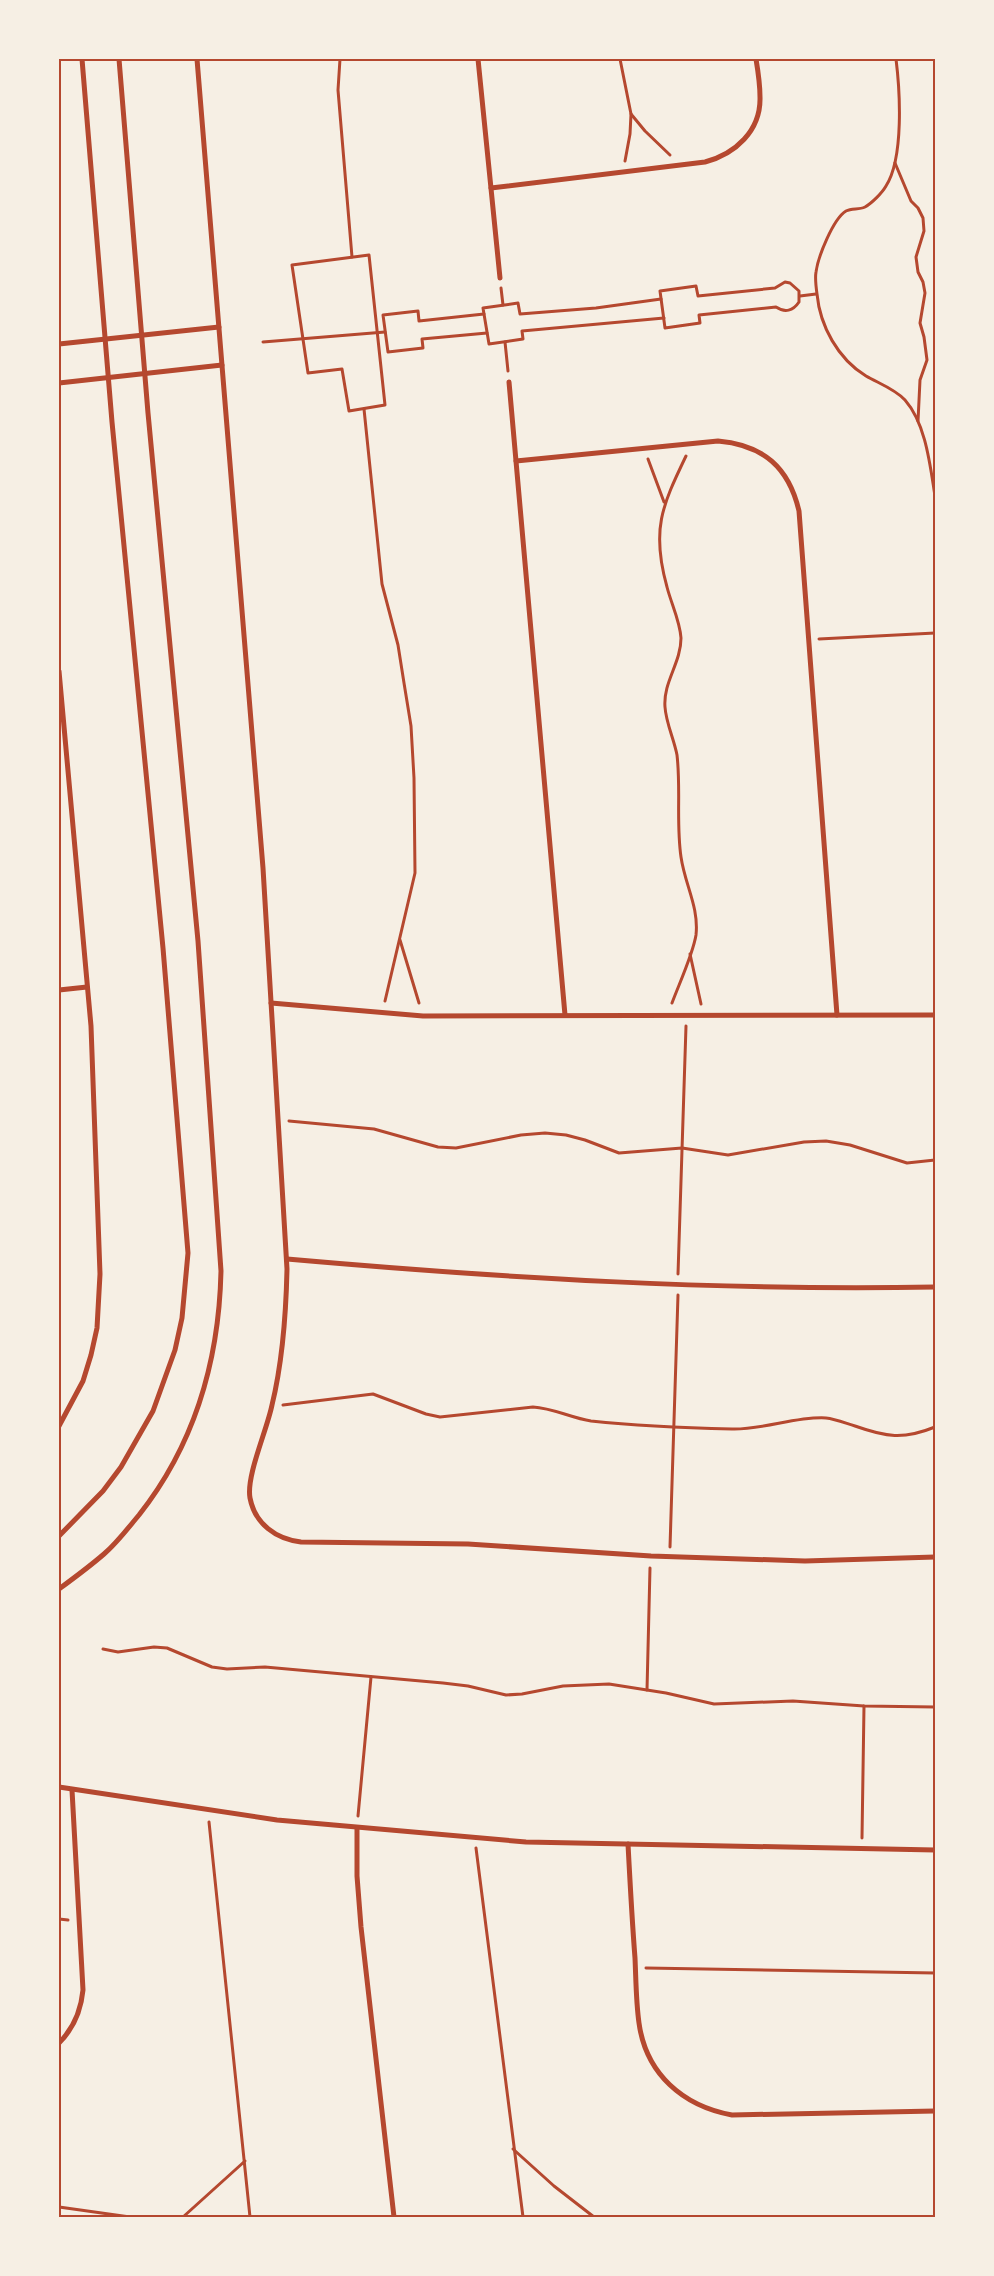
<svg xmlns="http://www.w3.org/2000/svg" width="994" height="2276" font-family="Spectral,serif">
	<style>
		.lines { fill: none; stroke-linecap: round; stroke-linejoin: round }
		.path { stroke: #b5482f; stroke-width: 3 }
		.minor { stroke: #b5482f; stroke-width: 5 }
		.neatline { fill: none; stroke: #b5482f; stroke-width: 2 }
	</style>
	<rect width="100%" height="100%" fill="#f6efe4"/>
	<g class="lines">
		<g class="path">
			<polyline points="340,59 338,90 352,257"/>
			<polyline points="620,59 631,114 630,134 625,161"/>
			<path d="M896 59C900 91 904 158 886 186 882 193 872 203 865 207 859 210 852 208 846 211 833 219 818 257 816 272 815 278 816 287 817 294 820 326 838 359 866 376 878 383 895 389 905 400 926 424 930 465 935 496"/>
			<polyline points="631,114 645,131 670,155"/>
			<polyline points="895,163 911,201 918,208 923,218 924,231 916,257 918,272 923,282 925,293 920,323 924,337 927,360 920,380 918,421"/>
			<polygon points="369,255 385,405 349,411 342,369 308,373 292,265"/>
			<path d="M785 282 790 283 799 291V302C793 311 785 313 776 307L699 315 700 323 665 328 660 291 696 286 698 296 775 288Z"/>
			<polyline points="501,288 503,305"/>
			<polyline points="800,296 816,294"/>
			<polyline points="661,299 596,308 520,314 518,303 483,308 489,344 523,339 522,331 664,318"/>
			<polyline points="484,314 419,321 418,311 383,315 388,352 423,348 422,339 487,333"/>
			<polyline points="263,342 385,332"/>
			<polyline points="505,342 508,371"/>
			<polyline points="364,409 382,584 398,645 404,683 411,726 414,778 415,873 385,1001"/>
			<polyline points="648,459 664,502"/>
			<polyline points="819,639 935,633"/>
			<polyline points="400,940 419,1003"/>
			<polyline points="690,954 701,1004"/>
			<path d="M672 1003C679 984 693 954 696 935 699 907 685 885 681 857 676 823 681 789 677 755 674 739 666 723 665 707 663 682 681 663 681 638 680 621 671 603 667 587 651 530 662 506 686 456"/>
			<polyline points="289,1121 374,1129 438,1147 456,1148 521,1135 545,1133 566,1135 585,1140 619,1153 682,1148 728,1155 804,1142 826,1141 850,1145 907,1163 935,1160"/>
			<polyline points="678,1274 686,1026"/>
			<path d="M283 1405 373 1394 426 1414 440 1417 533 1407C553 1408 571 1418 591 1421 637 1426 685 1428 732 1429 763 1430 797 1416 826 1418 835 1419 845 1423 855 1426 886 1437 903 1440 935 1427"/>
			<polyline points="670,1547 678,1295"/>
			<polyline points="103,1649 118,1652 154,1647 167,1648 212,1667 227,1669 265,1667 443,1683 468,1686 506,1695 522,1694 563,1686 609,1684 666,1693 714,1704 793,1701 864,1706 935,1707"/>
			<polyline points="647,1690 650,1568"/>
			<polyline points="358,1816 371,1677"/>
			<polyline points="209,1822 250,2217"/>
			<polyline points="862,1838 864,1706"/>
			<polyline points="476,1848 523,2217"/>
			<polyline points="59,1919 68,1920"/>
			<polyline points="646,1968 935,1973"/>
			<polyline points="513,2149 554,2186 594,2217"/>
			<polyline points="59,2207 130,2217"/>
			<polyline points="183,2217 245,2161"/>
		</g>
		<g class="minor">
			<path d="M197 59 263 868 287 1269C286 1315 283 1360 272 1405 267 1430 246 1476 250 1498 255 1524 276 1539 301 1542L468 1544 651 1556 805 1561 935 1557"/>
			<polyline points="478,59 500,278"/>
			<path d="M491 188 705 162C735 154 761 131 760 97 760 84 758 71 756 59"/>
			<polyline points="59,344 219,327"/>
			<polyline points="509,382 565,1015"/>
			<polyline points="59,383 222,365"/>
			<path d="M516 461 718 441C764 445 789 468 799 511L837 1015"/>
			<polyline points="59,671 91,1026 100,1274 97,1328 91,1355 83,1381 59,1426"/>
			<polyline points="59,990 87,987"/>
			<polyline points="271,1003 423,1016 935,1015"/>
			<path d="M287 1259C502 1278 719 1291 935 1287"/>
			<polyline points="59,1536 103,1491 121,1467 153,1411 175,1350 182,1318 188,1253 163,948 112,422 82,59"/>
			<path d="M59 1589C74 1578 89 1567 104 1554 117 1543 128 1528 139 1515 195 1444 219 1360 221 1271L198 941 148 413 119 59"/>
			<polyline points="59,1787 277,1820 526,1842 935,1850"/>
			<polyline points="357,1829 357,1876 361,1927 394,2217"/>
			<path d="M628 1844C630 1882 632 1920 635 1958 636 1980 636 2002 639 2023 646 2074 683 2106 732 2115L935 2111"/>
			<path d="M59 2043C74 2028 81 2011 83 1990L72 1790"/>
		</g>
	</g>
	<rect width="994" height="2276" fill="none" stroke="#f6efe4" stroke-width="120"/>
	<rect x="60" y="60" width="874" height="2156" class="neatline"/>
</svg>
